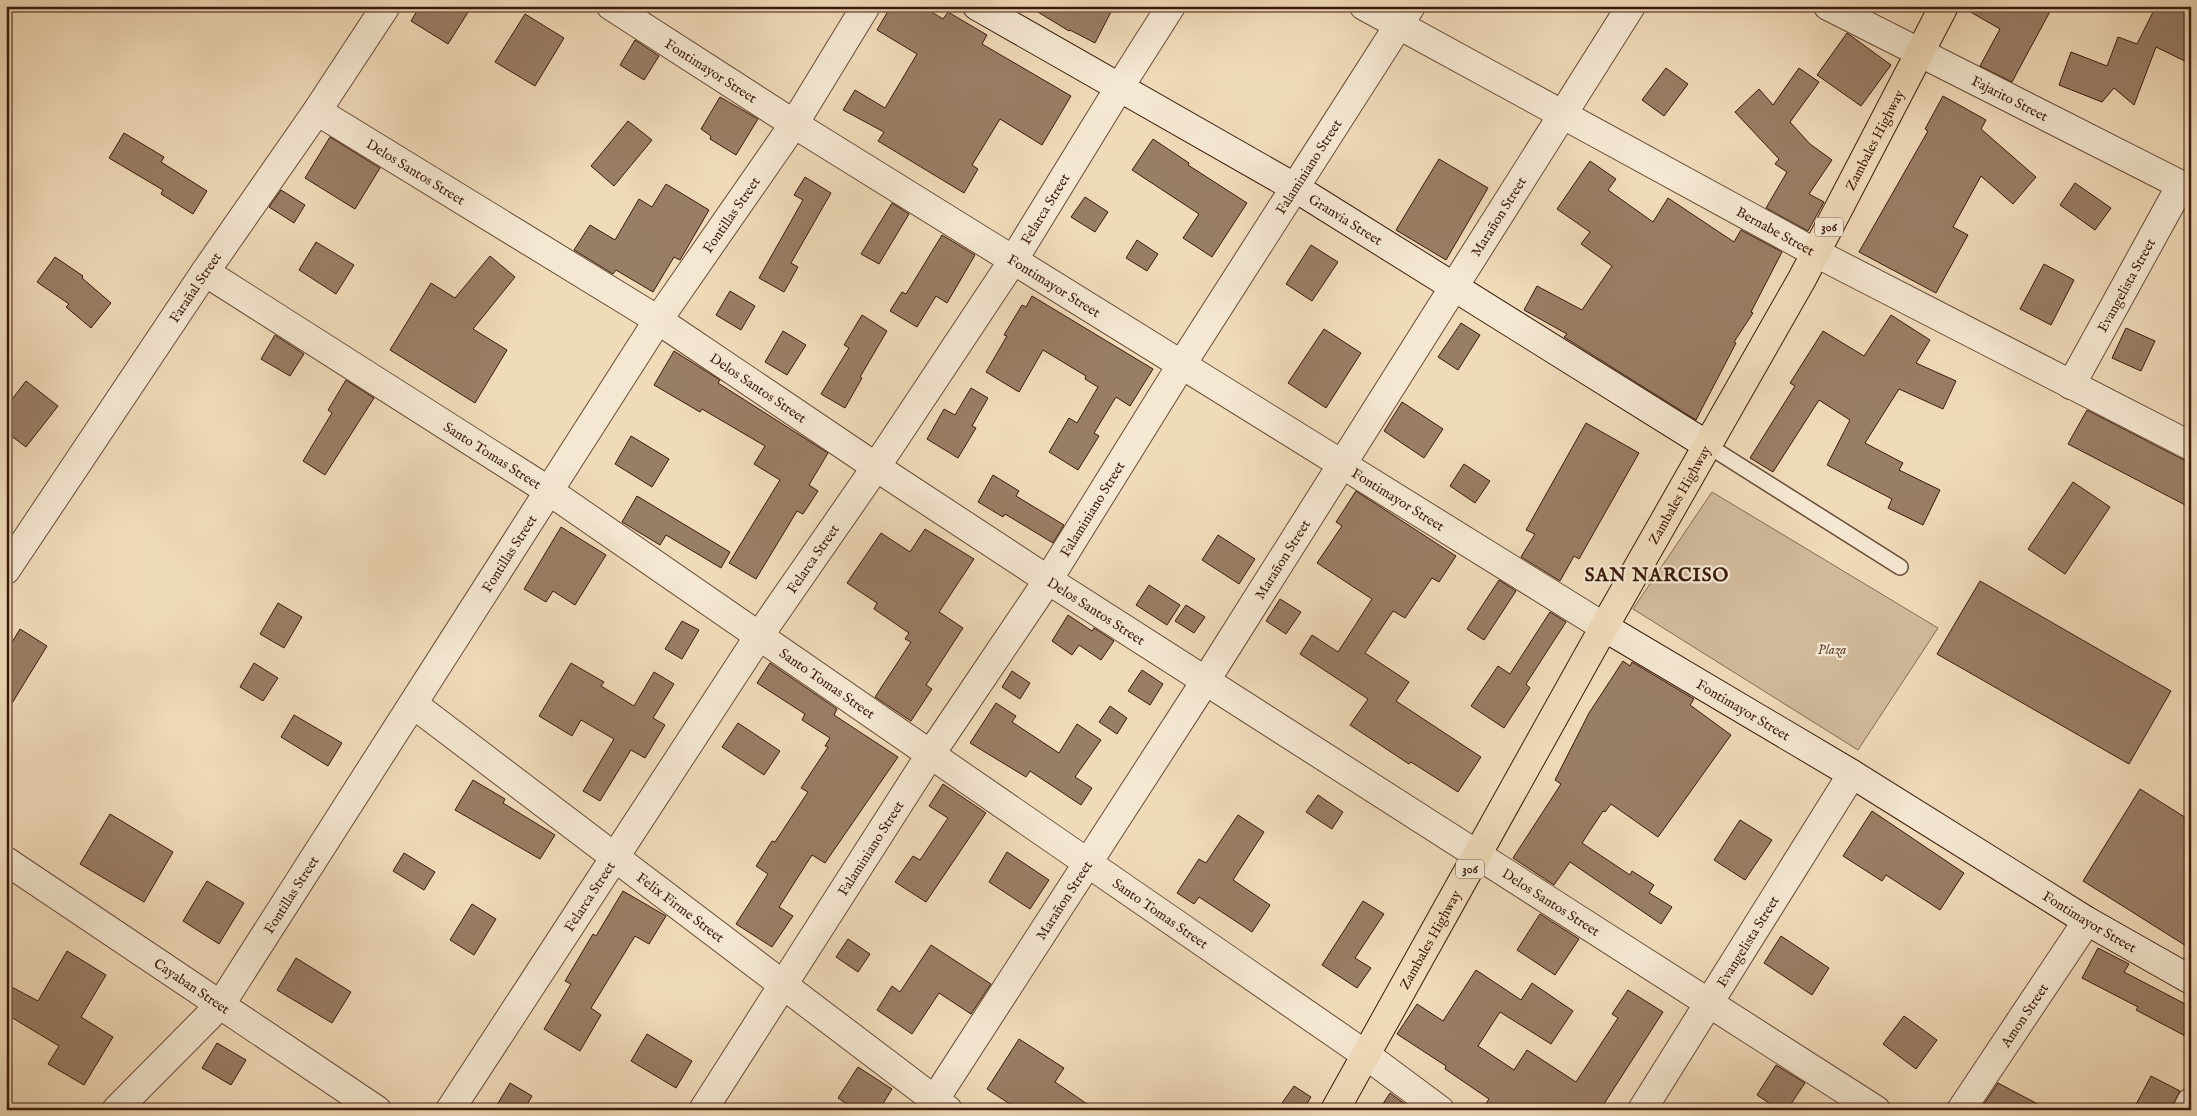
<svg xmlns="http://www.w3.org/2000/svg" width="2197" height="1116" font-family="'IM FELL English',serif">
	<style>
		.green { fill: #d1ba9c; stroke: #866a54 }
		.building { fill: #997e66; stroke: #3b190c }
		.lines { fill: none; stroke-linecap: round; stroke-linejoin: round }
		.lane-casing { stroke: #684a37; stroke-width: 18 }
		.street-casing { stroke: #684a37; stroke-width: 30 }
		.secondary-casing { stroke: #3b190c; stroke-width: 30 }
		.primary-casing { stroke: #3b190c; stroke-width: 30 }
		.lane { stroke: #f5e8d2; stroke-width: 15 }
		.street { stroke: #f5e8d2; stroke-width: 28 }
		.secondary { stroke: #f5e8d2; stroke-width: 28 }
		.primary { stroke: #f0dbb9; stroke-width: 28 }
		.labels { text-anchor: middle; stroke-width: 4.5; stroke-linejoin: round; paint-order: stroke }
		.shield { fill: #f5e8d2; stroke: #735747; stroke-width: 1 }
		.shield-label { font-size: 12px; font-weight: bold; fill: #3b190c }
		.street-label { font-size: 14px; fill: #3b190c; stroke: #f5e8d2 }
		.park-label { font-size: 14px; font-style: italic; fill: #684937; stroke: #f5e8d2 }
		.district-label { font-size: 19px; font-weight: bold; letter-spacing: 1px; fill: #3b190c; stroke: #f5e8d2 }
	</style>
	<rect width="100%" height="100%" fill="#f0dbb9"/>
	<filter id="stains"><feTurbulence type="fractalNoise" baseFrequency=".004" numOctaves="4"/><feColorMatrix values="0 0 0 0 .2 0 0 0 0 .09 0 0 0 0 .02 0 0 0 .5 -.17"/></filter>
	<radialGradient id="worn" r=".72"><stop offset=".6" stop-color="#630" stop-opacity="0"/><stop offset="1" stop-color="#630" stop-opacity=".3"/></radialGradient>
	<polygon class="green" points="1712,492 1938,628 1858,750 1633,609"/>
	<g class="building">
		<polygon points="420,6 472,6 448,44 411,21"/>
		<polygon points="891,6 922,6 943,19 948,12 987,35 982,44 1071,96 1042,145 1000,119 972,165 978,169 964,193 878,141 884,132 843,110 855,90 885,108 917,54 877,30"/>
		<polygon points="1028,6 1114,6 1095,43 1070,30 1069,31"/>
		<polygon points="1960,6 2053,6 2012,82 1980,66 2000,29"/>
		<polygon points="2156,6 2191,6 2191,64 2156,47 2134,105 2114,88 2102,102 2059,85 2071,52 2107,66 2118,37 2137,44"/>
		<polygon points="525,14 564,38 535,86 495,62"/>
		<polygon points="1847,33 1891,65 1861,106 1817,75"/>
		<polygon points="635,40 659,56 644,80 620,65"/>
		<polygon points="1666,68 1688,84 1664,116 1642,100"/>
		<polygon points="1799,68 1819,82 1790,122 1810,144 1832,160 1809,194 1824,202 1808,231 1766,208 1787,172 1775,164 1779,159 1735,112 1759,89 1773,105"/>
		<polygon points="1943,96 1986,120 1981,129 2036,177 2013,204 1981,176 1953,227 1968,235 1936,293 1859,252 1928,131 1925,129"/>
		<polygon points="720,97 758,119 736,155 710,139 711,136 701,129"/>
		<polygon points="628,121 652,140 614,186 591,166"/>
		<polygon points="124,133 164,157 161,162 207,191 193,214 161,194 163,190 109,158"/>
		<polygon points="330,137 380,168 355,209 305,178"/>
		<polygon points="1153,139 1189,163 1188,165 1247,203 1212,257 1183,238 1199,214 1132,170"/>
		<polygon points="1439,159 1488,188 1446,260 1396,230"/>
		<polygon points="1590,161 1616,179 1608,190 1653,222 1668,198 1734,242 1741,230 1782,252 1751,312 1753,313 1734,342 1736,343 1696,420 1564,337 1567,334 1524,310 1537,286 1582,310 1612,266 1581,244 1590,232 1557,209"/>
		<polygon points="805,177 831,193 791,263 798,267 784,292 759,278 803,200 794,195"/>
		<polygon points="2075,183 2111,208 2095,230 2060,205"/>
		<polygon points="666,184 709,210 680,260 674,257 653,292 616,270 613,274 574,250 590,225 615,240 639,199 652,207"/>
		<polygon points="281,190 305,205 294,223 269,207"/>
		<polygon points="1085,197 1108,212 1095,232 1071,217"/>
		<polygon points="892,203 909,214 879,264 861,254"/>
		<polygon points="942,235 975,255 947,303 936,296 917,327 890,311 902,292 906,294"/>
		<polygon points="1137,240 1158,254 1147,271 1126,258"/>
		<polygon points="316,242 354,265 336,294 299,270"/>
		<polygon points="1311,245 1338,262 1312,301 1286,284"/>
		<polygon points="490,256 515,277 473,329 507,350 475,403 390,350 431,283 455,298"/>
		<polygon points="55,257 83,276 82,278 111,303 91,328 66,307 69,304 37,282"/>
		<polygon points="2044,264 2074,280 2051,325 2020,309"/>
		<polygon points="730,291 755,306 741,330 716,315"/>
		<polygon points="1032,296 1153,369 1130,406 1116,397 1094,433 1099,436 1078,470 1049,452 1069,418 1077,423 1098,387 1085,379 1086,376 1043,350 1019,392 986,372 1007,336 1004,335 1022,305 1026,307"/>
		<polygon points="862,315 887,331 860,377 862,378 845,408 821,394 849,348 844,345"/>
		<polygon points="1891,315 1930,340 1916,363 1956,381 1943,409 1899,389 1865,443 1903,463 1899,470 1940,490 1923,525 1888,508 1892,499 1827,465 1850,420 1819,400 1773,472 1750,458 1795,386 1790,383 1823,331 1864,356"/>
		<polygon points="1461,323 1480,335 1458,370 1438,357"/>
		<polygon points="2126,328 2155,341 2141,371 2112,358"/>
		<polygon points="1324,329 1361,353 1326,408 1288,383"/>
		<polygon points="783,331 806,345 787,375 765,362"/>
		<polygon points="275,335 304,354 290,376 261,359"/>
		<polygon points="674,351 720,380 718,383 828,453 809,485 818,491 803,514 797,511 756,579 729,563 780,480 754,464 765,446 702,409 700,412 654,385"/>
		<polygon points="346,380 374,398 325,475 303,461 332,413 328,410"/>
		<polygon points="26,381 58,406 26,447 6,432 6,407"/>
		<polygon points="971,388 988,398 972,426 976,428 958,458 927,439 944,409 955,415"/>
		<polygon points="1402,402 1443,429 1424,458 1384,431"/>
		<polygon points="2087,410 2184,460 2191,461 2191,508 2068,444"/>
		<polygon points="1586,423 1639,453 1579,559 1574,556 1560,581 1521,557 1535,534 1526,530"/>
		<polygon points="631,436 669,459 652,487 615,464"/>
		<polygon points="1464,464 1490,481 1475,503 1450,486"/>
		<polygon points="993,475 1019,491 1016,496 1064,525 1053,543 1005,514 1003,517 978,502"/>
		<polygon points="2073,482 2110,507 2065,574 2028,549"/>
		<polygon points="1356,491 1456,556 1439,582 1432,578 1405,618 1393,611 1365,653 1409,682 1396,701 1481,757 1458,792 1411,762 1409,764 1350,725 1368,699 1300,654 1312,635 1338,652 1372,599 1317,563 1342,526 1336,522"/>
		<polygon points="637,496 730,552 721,568 666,535 660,545 622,522"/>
		<polygon points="561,527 606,555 575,605 553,591 546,602 524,589"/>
		<polygon points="925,529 974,559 939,612 963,628 926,685 932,689 911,721 875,697 911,642 905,639 909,633 874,609 877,603 847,583 881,533 910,552"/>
		<polygon points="1218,535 1255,559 1239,584 1202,560"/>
		<polygon points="1499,580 1516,591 1484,640 1467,629"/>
		<polygon points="1980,581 2171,691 2129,764 1937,654"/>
		<polygon points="1149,585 1180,605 1167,625 1136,605"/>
		<polygon points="1280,599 1301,612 1286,634 1266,621"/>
		<polygon points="278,603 302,617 284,648 260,634"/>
		<polygon points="1186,605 1205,617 1194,633 1175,621"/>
		<polygon points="1550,612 1566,622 1526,684 1530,688 1504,728 1471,706 1498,666 1510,674"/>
		<polygon points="1068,615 1092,631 1094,628 1114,641 1101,660 1079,645 1072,655 1052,641"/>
		<polygon points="682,621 699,630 682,659 665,649"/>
		<polygon points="20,629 47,646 6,713 6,652"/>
		<polygon points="1623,661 1630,666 1632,662 1694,699 1690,705 1731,735 1658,837 1611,804 1605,812 1603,811 1582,843 1630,875 1632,871 1654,885 1649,893 1672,907 1661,924 1570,862 1554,885 1513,858 1561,784 1555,780 1589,713"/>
		<polygon points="254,663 278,678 263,701 240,687"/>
		<polygon points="571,663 604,682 601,686 634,706 654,672 674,684 653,718 665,725 645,758 631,750 600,801 583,791 614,739 581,720 572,736 539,716"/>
		<polygon points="770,663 837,709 834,715 898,757 825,863 812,855 779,907 793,916 772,947 736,924 768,874 756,866 772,841 775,842 808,792 801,788 828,747 825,746 830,738 802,720 805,714 757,683"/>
		<polygon points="1142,670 1163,684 1150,705 1128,691"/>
		<polygon points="1012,671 1030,683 1020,699 1002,687"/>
		<polygon points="996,703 1016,716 1012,722 1059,753 1077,724 1101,740 1075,777 1092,788 1081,805 1030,771 1026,777 970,743"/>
		<polygon points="1110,706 1127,718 1117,734 1099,722"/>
		<polygon points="294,715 342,743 328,766 281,737"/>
		<polygon points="738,723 780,751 764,775 722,747"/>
		<polygon points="473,780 505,799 503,803 555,835 540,859 455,810"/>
		<polygon points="943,784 986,813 926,902 895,882 913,856 920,860 948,818 929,806"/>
		<polygon points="2140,789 2191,821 2191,949 2083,881"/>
		<polygon points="1318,795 1343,812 1332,829 1306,812"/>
		<polygon points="1872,811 1964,873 1940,910 1886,875 1882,881 1843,856"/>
		<polygon points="110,814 173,852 144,902 80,864"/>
		<polygon points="1238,815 1264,832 1233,880 1270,905 1252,932 1199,897 1194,904 1177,893 1199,859 1206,863"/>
		<polygon points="1740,820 1772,840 1745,880 1714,860"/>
		<polygon points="1007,852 1049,880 1030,909 989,882"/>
		<polygon points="404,853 435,872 424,890 393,871"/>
		<polygon points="207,881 244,903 219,944 183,921"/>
		<polygon points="623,891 666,916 649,944 635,936 591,1008 601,1015 580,1051 544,1029 571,984 565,981 593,934 596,936"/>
		<polygon points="1363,901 1384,914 1355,958 1371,968 1357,988 1322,965"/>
		<polygon points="472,904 496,919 474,955 450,940"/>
		<polygon points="1540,914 1579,939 1555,975 1517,950"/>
		<polygon points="1781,936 1829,968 1812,995 1764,963"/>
		<polygon points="848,939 870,954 858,972 836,957"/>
		<polygon points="931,945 991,984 971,1014 939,993 912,1034 877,1010 892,986 900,992"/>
		<polygon points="2098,948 2129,964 2124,972 2191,1007 2191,1039 2136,1010 2138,1007 2082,978"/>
		<polygon points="67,951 106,975 81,1017 113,1037 84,1085 48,1064 59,1046 6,1014 6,984 38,1001"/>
		<polygon points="296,958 351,992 332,1023 277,990"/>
		<polygon points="1476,970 1521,1000 1532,983 1573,1011 1551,1044 1500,1012 1478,1046 1514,1070 1527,1050 1576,1082 1618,1018 1612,1014 1628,990 1663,1012 1600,1110 1482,1110 1489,1099 1445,1069 1446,1066 1397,1034 1417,1004 1443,1021"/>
		<polygon points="1904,1016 1937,1040 1916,1069 1883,1044"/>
		<polygon points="647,1034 692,1061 676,1088 631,1061"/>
		<polygon points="1019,1039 1064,1068 1055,1082 1096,1110 1019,1110 987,1089"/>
		<polygon points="217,1043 246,1060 231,1085 202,1068"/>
		<polygon points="1776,1065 1805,1083 1787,1110 1779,1110 1757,1095"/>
		<polygon points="858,1067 892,1089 879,1110 856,1110 838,1098"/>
		<polygon points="2151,1076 2180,1091 2170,1110 2133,1110"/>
		<polygon points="510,1083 532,1096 524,1110 494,1110"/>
		<polygon points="1998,1083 2049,1110 1980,1110"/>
		<polygon points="1294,1086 1311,1097 1303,1110 1293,1110 1282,1103"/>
		<polygon points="1390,1093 1413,1110 1379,1110"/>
	</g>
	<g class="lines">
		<g class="lane-casing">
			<polyline id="lane" points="1707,445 1900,567"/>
		</g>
		<g class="street-casing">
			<g id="street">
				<path id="s1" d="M611 6 794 124 1604 627"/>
				<path id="s2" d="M1364 6 1816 253 2191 446"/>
				<path id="s3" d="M1828 6 2191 190"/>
				<path id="s4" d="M317 111 658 320 876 467 1048 580 1876 1110"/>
				<path id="s5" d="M205 272 549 491 1366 1055 1440 1110"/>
				<path id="s6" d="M2071 385 2181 185"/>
				<path id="s7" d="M6 570 205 272 317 111 386 6"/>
				<path id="s8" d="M413 704 948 1110"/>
				<path id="s9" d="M6 861 377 1110"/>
				<path id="s10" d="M116 1110 221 1004 658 320 794 124 866 6"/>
				<path id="s11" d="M450 1110 759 636 876 467 1014 259 1119 88 1171 6"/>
				<path id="s12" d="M703 1110 930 755 1048 580 1182 364 1411 6"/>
				<path id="s13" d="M928 1110 1206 680 1631 6"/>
				<path id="s14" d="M1642 1110 1852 774"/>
				<path id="s15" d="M1961 1110 2087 921"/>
				<polyline points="2187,1110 2191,1102"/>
			</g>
		</g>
		<g class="secondary-casing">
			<g id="secondary">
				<path id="s16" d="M977 6 1294 187 1707 445"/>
				<path id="s17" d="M1604 627 1852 774 2087 921 2191 980"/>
			</g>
		</g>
		<g class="primary-casing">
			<g id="primary">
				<path id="s18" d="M1335 1110 1604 627 1802 279 1944 6"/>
			</g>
		</g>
		<use href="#lane" class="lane"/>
		<use href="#street" class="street"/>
		<use href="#secondary" class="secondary"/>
		<use href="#primary" class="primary"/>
	</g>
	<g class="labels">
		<g class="shield">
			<rect x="1815" y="217.5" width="28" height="19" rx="4"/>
			<rect x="1456" y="859.5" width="28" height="19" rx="4"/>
		</g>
		<g class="shield-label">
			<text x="1829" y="231">306</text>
			<text x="1470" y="873">306</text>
		</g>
		<g class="street-label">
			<text dy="5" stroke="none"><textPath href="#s1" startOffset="119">Fontimayor Street</textPath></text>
			<text dy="5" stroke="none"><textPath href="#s3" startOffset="204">Fajarito Street</textPath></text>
			<text dy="5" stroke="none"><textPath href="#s18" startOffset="1110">Zambales Highway</textPath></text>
			<text dy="5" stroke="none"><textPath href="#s12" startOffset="1121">Falaminiano Street</textPath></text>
			<text dy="5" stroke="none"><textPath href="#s4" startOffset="116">Delos Santos Street</textPath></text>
			<text dy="5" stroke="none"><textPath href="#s11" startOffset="1080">Felarca Street</textPath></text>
			<text dy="5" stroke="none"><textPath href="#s10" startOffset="1089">Fontillas Street</textPath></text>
			<text dy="5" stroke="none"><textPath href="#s13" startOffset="1060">Marañon Street</textPath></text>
			<text dy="5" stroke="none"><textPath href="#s16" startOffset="426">Granvia Street</textPath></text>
			<text dy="5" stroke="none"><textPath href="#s2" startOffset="469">Bernabe Street</textPath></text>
			<text dy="5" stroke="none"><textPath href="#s1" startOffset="524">Fontimayor Street</textPath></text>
			<text dy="5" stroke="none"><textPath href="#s6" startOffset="114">Evangelista Street</textPath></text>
			<text dy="5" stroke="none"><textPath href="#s7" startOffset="340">Farañal Street</textPath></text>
			<text dy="5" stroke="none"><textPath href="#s4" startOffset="521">Delos Santos Street</textPath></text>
			<text dy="5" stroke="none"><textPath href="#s5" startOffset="341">Santo Tomas Street</textPath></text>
			<text dy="5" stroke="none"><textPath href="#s18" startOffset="705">Zambales Highway</textPath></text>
			<text dy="5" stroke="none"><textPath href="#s1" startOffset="929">Fontimayor Street</textPath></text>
			<text dy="5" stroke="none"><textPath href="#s12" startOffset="716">Falaminiano Street</textPath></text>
			<text dy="5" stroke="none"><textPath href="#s10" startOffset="684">Fontillas Street</textPath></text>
			<text dy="5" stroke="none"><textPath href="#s11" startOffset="660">Felarca Street</textPath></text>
			<text dy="5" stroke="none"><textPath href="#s13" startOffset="655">Marañon Street</textPath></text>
			<text dy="5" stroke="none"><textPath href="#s4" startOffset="926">Delos Santos Street</textPath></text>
			<text dy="5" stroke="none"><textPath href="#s5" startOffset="746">Santo Tomas Street</textPath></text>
			<text dy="5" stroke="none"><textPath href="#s17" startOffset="162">Fontimayor Street</textPath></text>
			<text dy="5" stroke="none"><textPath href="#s12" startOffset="311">Falaminiano Street</textPath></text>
			<text dy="5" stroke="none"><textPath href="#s10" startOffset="279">Fontillas Street</textPath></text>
			<text dy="5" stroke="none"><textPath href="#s11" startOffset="255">Felarca Street</textPath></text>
			<text dy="5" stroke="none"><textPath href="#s13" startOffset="250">Marañon Street</textPath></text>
			<text dy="5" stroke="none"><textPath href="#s4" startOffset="1466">Delos Santos Street</textPath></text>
			<text dy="5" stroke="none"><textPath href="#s8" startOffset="336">Felix Firme Street</textPath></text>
			<text dy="5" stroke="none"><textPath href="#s5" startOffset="1151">Santo Tomas Street</textPath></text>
			<text dy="5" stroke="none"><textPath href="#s17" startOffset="568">Fontimayor Street</textPath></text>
			<text dy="5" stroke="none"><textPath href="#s18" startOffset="195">Zambales Highway</textPath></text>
			<text dy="5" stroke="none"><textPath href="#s14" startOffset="199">Evangelista Street</textPath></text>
			<text dy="5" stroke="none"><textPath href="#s9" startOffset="224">Cayaban Street</textPath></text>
			<text dy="5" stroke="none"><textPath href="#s15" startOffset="114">Amon Street</textPath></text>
		</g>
		<g class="park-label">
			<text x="1832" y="654">Plaza</text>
		</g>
		<g class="district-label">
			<text x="1657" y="581">SAN NARCISO</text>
		</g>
	</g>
	<rect width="2197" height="1116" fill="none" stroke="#f0dbb9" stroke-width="25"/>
	<rect x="8" y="8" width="2182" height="1101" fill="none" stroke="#3b190c" stroke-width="2.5"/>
	<rect x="12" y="12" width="2172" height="1091" fill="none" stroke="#3b190c"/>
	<rect width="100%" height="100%" filter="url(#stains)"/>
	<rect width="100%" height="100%" fill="url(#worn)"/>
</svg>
